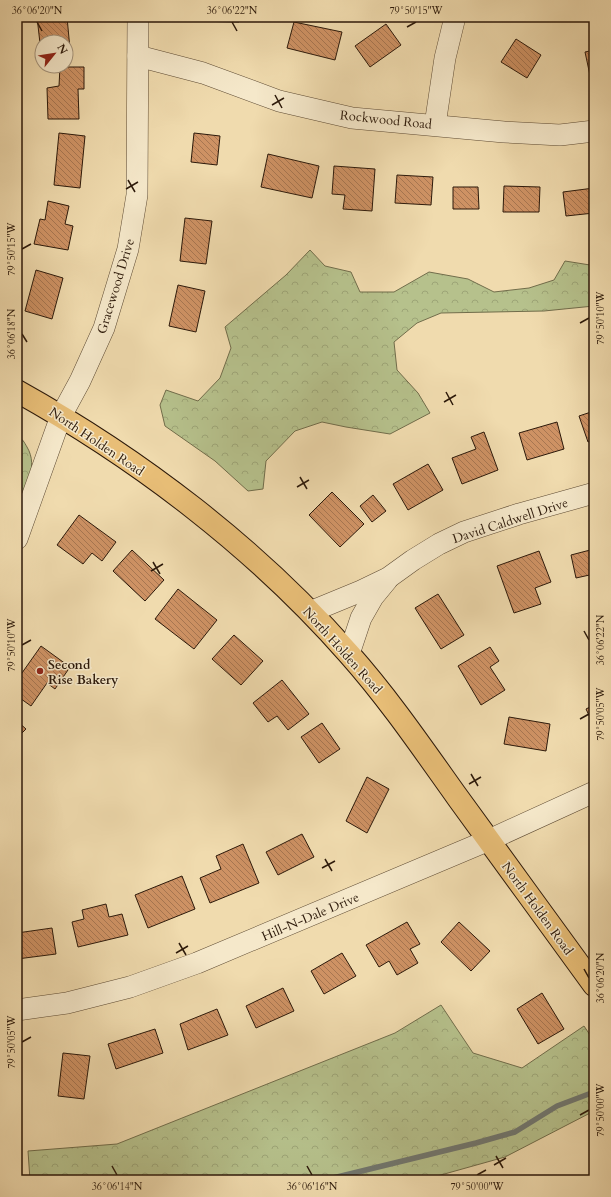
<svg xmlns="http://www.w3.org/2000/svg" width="611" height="1197" font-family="Cardo,serif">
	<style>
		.forest { fill: url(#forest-crowns); stroke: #716d4b }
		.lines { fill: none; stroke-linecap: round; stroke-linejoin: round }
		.stream { stroke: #717871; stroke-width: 5.5 }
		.building { fill: url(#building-back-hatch); stroke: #2c190a }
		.minor-casing { stroke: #5d4a33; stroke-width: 22 }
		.major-casing { stroke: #2c190a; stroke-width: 24 }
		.minor { stroke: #f5e8ca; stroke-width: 21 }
		.major { stroke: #e8be77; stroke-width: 22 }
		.ticks { fill: none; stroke: #2c190a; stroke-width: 1.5 }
		.poi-dot { fill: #8f2418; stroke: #f5e8ca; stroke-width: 1.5 }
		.labels { text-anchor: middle; stroke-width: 3; stroke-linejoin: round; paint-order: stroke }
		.street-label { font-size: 13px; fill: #2c190a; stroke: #f5e8ca }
		.poi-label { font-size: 13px; font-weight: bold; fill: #2c190a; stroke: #f5e8ca; text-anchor: start }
		.neatline { fill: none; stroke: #2c190a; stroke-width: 1.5 }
		.ticks-label { font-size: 10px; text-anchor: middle; fill: #2c190a }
	</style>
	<defs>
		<pattern id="forest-crowns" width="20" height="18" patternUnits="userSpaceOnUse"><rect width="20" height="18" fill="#b6c18c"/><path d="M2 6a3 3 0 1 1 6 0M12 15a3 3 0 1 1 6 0" fill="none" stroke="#9da577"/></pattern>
		<pattern id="building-back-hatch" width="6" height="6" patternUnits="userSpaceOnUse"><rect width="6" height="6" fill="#ce9264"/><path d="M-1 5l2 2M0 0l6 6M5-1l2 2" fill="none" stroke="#a77651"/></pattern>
	</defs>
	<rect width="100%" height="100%" fill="#f0dbae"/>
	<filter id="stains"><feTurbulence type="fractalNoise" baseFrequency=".005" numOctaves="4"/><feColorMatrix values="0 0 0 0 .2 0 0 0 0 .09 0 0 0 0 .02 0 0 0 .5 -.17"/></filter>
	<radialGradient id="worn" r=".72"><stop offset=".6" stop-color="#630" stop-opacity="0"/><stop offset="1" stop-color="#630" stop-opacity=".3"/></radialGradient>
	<g class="forest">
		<polygon points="310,250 325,266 351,272 360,292 394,292 429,272 468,279 494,292 529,288 554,280 565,261 590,265 594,263 594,306 544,311 441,313 417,323 394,342 397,370 418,393 430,413 390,434 346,427 322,422 295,431 266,461 263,489 248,491 215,461 165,426 160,405 166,390 198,401 220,378 231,348 225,327 286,275"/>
		<path d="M17 436C23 439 24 442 27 447 39 467 25 489 17 508Z"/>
		<polygon points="441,1005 473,1053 522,1068 584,1026 594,1041 594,1111 505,1157 423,1180 30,1180 28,1151 117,1144 395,1033"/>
	</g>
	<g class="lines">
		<polyline class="stream" points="325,1180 476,1143 515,1132 557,1106 594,1092"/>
	</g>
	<g class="building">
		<polygon points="37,17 67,17 70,49 66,49 66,42 42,42 42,52 41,52"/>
		<polygon points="193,17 239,17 239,22 193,21"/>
		<polygon points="294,22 342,32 335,60 287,48"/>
		<polygon points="386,24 401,45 370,67 355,46"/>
		<polygon points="516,39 541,55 527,78 501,62"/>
		<polygon points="594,50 594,79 591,80 585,52"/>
		<polygon points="60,67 84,67 84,89 78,89 79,119 48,119 47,88 59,86"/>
		<polygon points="59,133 85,136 80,188 54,185"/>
		<polygon points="194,133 220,136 217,165 191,162"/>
		<polygon points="268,154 319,166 312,198 261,187"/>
		<polygon points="334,166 375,169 372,211 343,209 345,195 332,194"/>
		<polygon points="397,175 433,177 431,205 395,203"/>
		<polygon points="504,186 540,187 539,212 503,212"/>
		<polygon points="453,187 478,187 479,209 453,209"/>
		<polygon points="594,188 594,213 566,216 563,192"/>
		<polygon points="48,201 69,206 65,224 73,226 68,250 34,244 40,219 45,220"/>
		<polygon points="185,218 212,221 206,264 180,261"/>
		<polygon points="36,270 63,278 52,319 25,311"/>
		<polygon points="178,285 205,291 196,332 169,326"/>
		<polygon points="594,411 594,440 588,442 579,416"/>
		<polygon points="557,422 564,449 527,460 519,433"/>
		<polygon points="484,432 498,470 462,484 452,458 476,449 471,437"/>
		<polygon points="428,464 443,490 408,510 393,484"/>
		<polygon points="332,492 364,524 340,547 309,515"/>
		<polygon points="373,495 386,511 372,522 360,506"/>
		<polygon points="79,515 116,542 102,561 92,553 83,564 57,545"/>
		<polygon points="594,549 594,574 576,578 571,555"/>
		<polygon points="132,550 164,580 145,601 113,571"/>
		<polygon points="539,551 551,582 535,588 541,604 514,613 497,566"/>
		<polygon points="178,589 217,620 194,649 155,619"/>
		<polygon points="438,594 464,635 441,649 415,608"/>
		<polygon points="234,635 263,661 241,685 212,659"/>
		<polygon points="41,646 70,667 55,689 47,683 31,706 17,696 17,680"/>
		<polygon points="490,647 499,661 490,667 505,690 481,705 458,666"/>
		<polygon points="282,680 309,714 288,730 277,716 268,722 253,703"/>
		<polygon points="594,705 594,726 586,709"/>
		<polygon points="509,717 550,724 546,751 504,744"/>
		<polygon points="17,721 26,729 17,738"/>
		<polygon points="322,723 340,749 319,763 301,737"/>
		<polygon points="367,777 389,789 367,833 346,821"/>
		<polygon points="302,834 314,857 278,875 266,852"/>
		<polygon points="243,844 259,883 210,903 200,878 221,869 216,856"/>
		<polygon points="182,876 195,909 148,928 135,895"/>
		<polygon points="106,904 109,917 122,914 128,935 78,947 72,922 84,919 82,910"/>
		<polygon points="407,922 420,944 410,949 418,963 397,975 389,961 379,967 366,945"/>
		<polygon points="459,922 490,951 471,971 441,942"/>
		<polygon points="52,928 56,954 17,959 17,933"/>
		<polygon points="342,953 356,976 324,994 311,971"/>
		<polygon points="283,988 294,1011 256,1028 246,1006"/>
		<polygon points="542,993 564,1029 538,1044 517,1009"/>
		<polygon points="217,1009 228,1035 188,1050 180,1024"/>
		<polygon points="155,1029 163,1053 116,1069 108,1044"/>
		<polygon points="63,1053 90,1056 84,1099 58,1096"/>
	</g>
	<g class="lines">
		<g class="minor-casing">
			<g id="minor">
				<polyline points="138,56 203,73 279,101 352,118 504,132 560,135 594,131"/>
				<polyline points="435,125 445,58 455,17"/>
				<polyline points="17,539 61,416 80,381 104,328 128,249 137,195 138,17"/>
				<polyline points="310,612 361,591 388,578 413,560 439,544 464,532 519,514 594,493"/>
				<polyline points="349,654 361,618 373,597 387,580"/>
				<polyline points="17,1010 67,1003 130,987 197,963 489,840 594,792"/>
			</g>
		</g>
		<g class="major-casing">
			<path id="major" d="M17 391C139 459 256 548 349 654 389 699 423 749 458 798 503 860 549 923 594 985"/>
		</g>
		<use href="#minor" class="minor"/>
		<use href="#major" class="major"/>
	</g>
	<path class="ticks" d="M37 22 42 31M232 22 237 31M407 27 416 22M275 95 282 108M272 105 284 98M128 180 135 192M126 189 138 182M22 249 31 244M580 323 589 318M22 334 27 342M446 392 453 405M444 402 456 395M300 477 307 489M297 487 309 480M153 562 160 574M151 571 163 564M584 631 589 640M22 645 31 640M580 719 589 714M471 774 478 786M469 784 481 777M325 859 332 871M322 868 335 861M179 943 186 955M176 953 188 946M584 969 589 978M22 1042 31 1037M580 1115 589 1110M496 1156 503 1168M494 1165 506 1158M112 1166 117 1175M307 1166 312 1175M477 1175 486 1170"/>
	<circle class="poi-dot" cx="40" cy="671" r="4"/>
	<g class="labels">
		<g class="street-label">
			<text transform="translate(386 119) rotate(6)" y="5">Rockwood Road</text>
			<text transform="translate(115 286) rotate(-73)" y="5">Gracewood Drive</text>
			<text transform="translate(97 441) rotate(34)" y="5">North Holden Road</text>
			<text transform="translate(510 520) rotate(-18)" y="5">David Caldwell Drive</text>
			<text transform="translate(343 650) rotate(48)" y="5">North Holden Road</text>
			<text transform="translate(538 908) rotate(54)" y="5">North Holden Road</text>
			<text transform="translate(310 916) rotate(-23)" y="5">Hill-N-Dale Drive</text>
		</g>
		<g class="poi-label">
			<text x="48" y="669">Second<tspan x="48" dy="15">Rise Bakery</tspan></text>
		</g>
	</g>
	<rect width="611" height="1197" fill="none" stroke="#f0dbae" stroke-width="44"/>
	<g transform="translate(54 54) rotate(60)"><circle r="19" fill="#f5e8ca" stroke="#a5957d"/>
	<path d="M0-3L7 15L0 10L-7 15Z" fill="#8f2418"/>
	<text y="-6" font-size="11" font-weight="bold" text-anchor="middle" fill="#2c190a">N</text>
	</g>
	<rect x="22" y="22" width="567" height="1153" class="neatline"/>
	<g class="ticks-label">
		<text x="37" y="14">36°06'20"N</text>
		<text x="232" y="14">36°06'22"N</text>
		<text x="416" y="14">79°50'15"W</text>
		<text transform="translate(11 249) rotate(-90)" y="4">79°50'15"W</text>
		<text transform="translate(600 318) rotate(-90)" y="4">79°50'10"W</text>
		<text transform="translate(11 334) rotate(-90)" y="4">36°06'18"N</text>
		<text transform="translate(600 640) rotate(-90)" y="4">36°06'22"N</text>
		<text transform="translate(11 645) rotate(-90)" y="4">79°50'10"W</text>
		<text transform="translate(600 714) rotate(-90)" y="4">79°50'05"W</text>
		<text transform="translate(600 978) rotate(-90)" y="4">36°06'20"N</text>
		<text transform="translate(11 1042) rotate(-90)" y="4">79°50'05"W</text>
		<text transform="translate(600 1110) rotate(-90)" y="4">79°50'00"W</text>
		<text x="117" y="1190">36°06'14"N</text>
		<text x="312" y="1190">36°06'16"N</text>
		<text x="477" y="1190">79°50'00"W</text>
	</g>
	<rect width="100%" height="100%" filter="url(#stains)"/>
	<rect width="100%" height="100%" fill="url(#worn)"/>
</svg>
